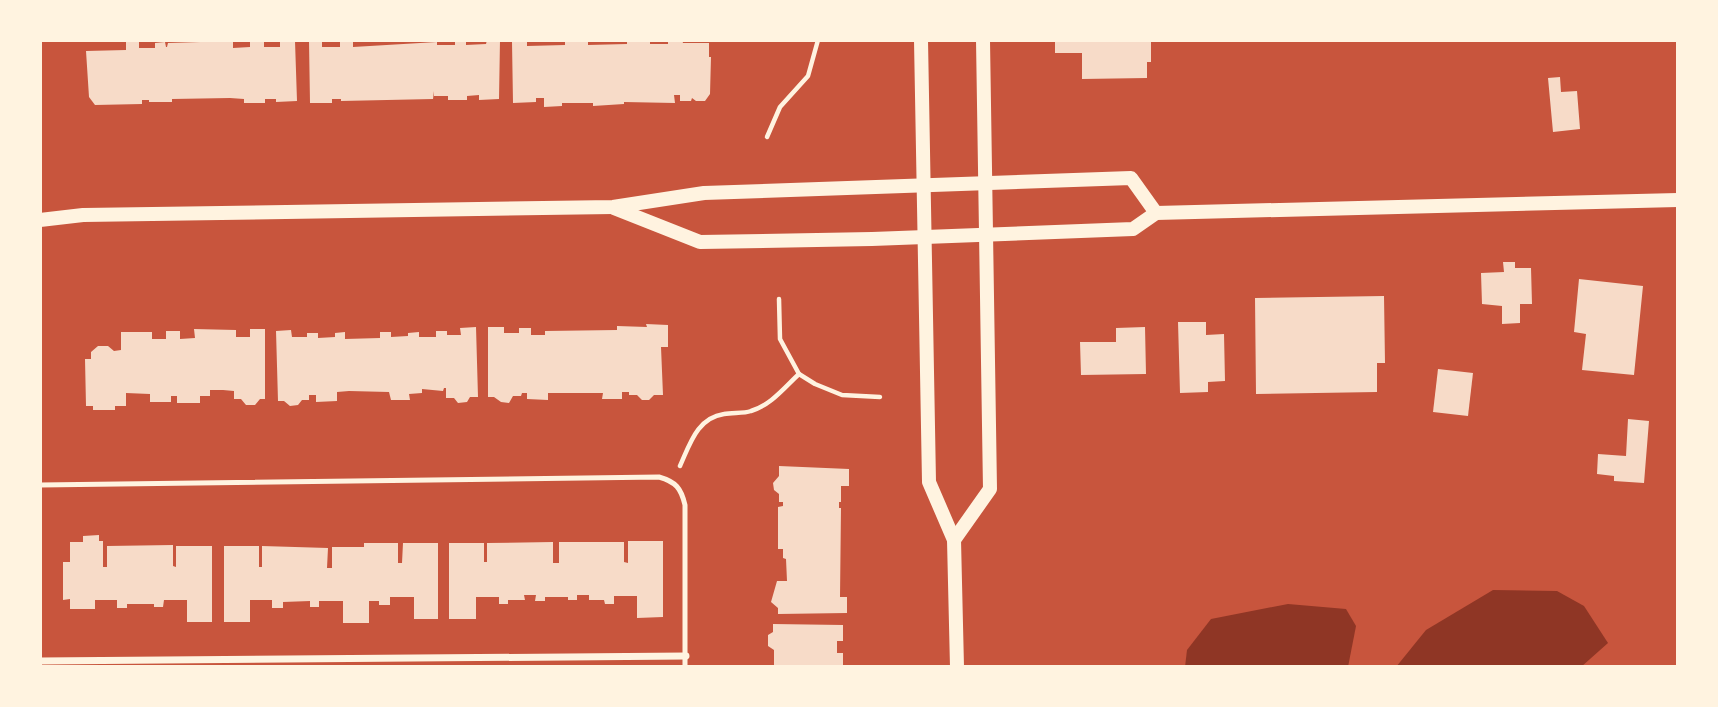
<svg xmlns="http://www.w3.org/2000/svg" width="1718" height="707" font-family="'Source Serif 4',serif">
	<style>
		.water { fill: #8f3625 }
		.building { fill: #f7dbc8 }
		.lines { fill: none; stroke-linecap: round; stroke-linejoin: round }
		.path { stroke: #fff3e0; stroke-width: 4.5 }
		.service { stroke: #fff3e0; stroke-width: 5 }
		.minor { stroke: #fff3e0; stroke-width: 7 }
		.secondary { stroke: #fff3e0; stroke-width: 14 }
	</style>
	<rect width="100%" height="100%" fill="#c8553d"/>
	<g class="water">
		<polygon points="1493,590 1557,591 1584,606 1608,643 1581,667 1396,667 1426,630"/>
		<polygon points="1288,604 1346,609 1356,626 1348,667 1185,667 1187,650 1211,619"/>
	</g>
	<g class="building">
		<polygon points="455,40 466,40 466,45 486,44 487,40 500,40 499,99 479,100 479,95 467,96 467,100 448,100 448,96 434,96 434,91 433,99 341,101 341,99 332,99 332,103 310,103 309,41 322,41 322,47 340,47 340,42 353,42 353,47 437,42 437,45 455,45"/>
		<polygon points="565,40 588,40 588,45 627,44 627,40 650,40 650,44 668,44 668,40 682,40 683,43 709,43 709,57 711,57 710,94 705,101 696,101 692,98 691,101 680,101 680,95 674,95 675,103 624,102 624,104 593,106 593,103 562,103 562,106 544,107 544,98 536,98 536,102 513,103 512,42 527,41 527,46 565,45"/>
		<polygon points="1055,40 1151,40 1151,62 1147,62 1147,78 1082,79 1082,53 1055,53"/>
		<polygon points="233,41 233,48 250,47 250,41 264,41 264,47 280,47 280,41 295,41 297,101 276,102 276,99 265,99 265,103 244,103 244,99 230,98 172,99 172,102 149,102 149,100 142,100 142,104 95,105 89,97 86,51 126,50 126,42 139,42 139,48 155,48 155,43 165,42 166,47 167,47 168,43"/>
		<polygon points="1560,77 1561,92 1577,91 1580,129 1553,132 1548,78"/>
		<polygon points="1503,262 1515,262 1515,268 1531,268 1532,304 1520,304 1520,323 1502,324 1502,306 1482,304 1481,273 1504,272"/>
		<polygon points="1579,279 1643,286 1634,375 1582,370 1586,334 1574,332"/>
		<polygon points="1384,296 1385,363 1377,363 1377,392 1256,394 1255,298"/>
		<polygon points="1178,322 1206,322 1206,335 1224,334 1225,381 1208,382 1208,392 1180,393"/>
		<polygon points="646,324 668,325 668,347 661,347 663,395 654,395 649,400 642,400 637,395 629,395 629,392 622,392 622,399 602,399 603,393 548,393 548,400 527,399 527,393 522,393 521,396 513,396 509,403 501,402 494,397 488,397 488,327 504,327 504,333 519,333 519,328 531,328 531,335 545,335 545,331 617,330 617,326 647,327"/>
		<polygon points="476,327 478,397 470,397 467,402 458,403 454,398 446,398 446,388 444,388 443,391 422,389 422,393 409,394 410,400 391,400 389,392 349,391 337,392 337,401 316,402 316,395 309,395 309,400 302,400 298,405 290,406 284,401 278,401 276,331 291,330 292,337 307,337 307,333 318,333 318,338 335,337 335,333 345,332 345,339 380,338 380,332 391,332 391,337 408,336 408,333 419,332 419,337 436,337 436,331 447,331 447,335 461,335 460,328"/>
		<polygon points="1145,327 1146,374 1081,375 1080,342 1116,342 1116,328"/>
		<polygon points="194,329 236,330 236,337 250,337 250,329 265,329 265,399 260,399 255,405 246,405 241,399 234,399 234,391 223,390 210,390 210,396 200,396 200,403 177,403 177,396 171,396 171,402 150,402 150,394 126,393 126,406 115,406 115,410 93,410 93,406 86,406 85,359 91,359 91,352 98,346 108,346 114,351 121,350 121,332 152,332 152,339 166,339 166,331 180,331 180,339 195,338"/>
		<polygon points="1438,369 1473,373 1468,416 1433,412"/>
		<polygon points="1628,419 1649,421 1644,483 1614,481 1614,476 1597,474 1598,454 1626,456"/>
		<polygon points="779,466 849,469 849,486 841,486 841,502 839,502 839,508 841,508 840,597 847,597 847,613 778,614 778,608 771,602 777,581 787,581 786,559 783,558 783,549 778,549 778,507 783,506 783,502 779,502 779,494 774,490 773,483 779,476"/>
		<polygon points="99,535 99,541 103,541 103,567 107,567 107,546 173,545 173,566 176,567 176,546 212,546 212,622 187,622 187,600 164,600 163,607 154,607 154,604 127,604 127,608 117,608 117,600 95,600 95,609 70,609 70,599 63,600 63,562 70,562 70,542 83,542 83,536"/>
		<polygon points="628,541 663,541 663,617 637,618 637,596 614,596 614,604 605,604 604,600 589,600 589,595 577,595 577,600 568,600 568,597 545,597 545,601 535,601 536,595 524,595 525,600 508,600 508,604 499,604 499,597 476,597 476,619 449,619 449,543 484,543 484,562 487,562 487,543 553,542 553,563 559,563 559,542 624,542 624,562 628,563"/>
		<polygon points="364,543 398,543 398,563 402,563 403,543 438,543 438,619 414,619 414,597 390,597 390,605 379,605 379,601 369,601 369,623 343,623 343,601 319,601 319,607 310,607 310,601 283,602 283,608 272,608 272,600 250,600 250,622 224,622 224,546 259,546 259,567 262,567 262,546 328,548 327,568 332,568 332,547 364,547"/>
		<polygon points="773,624 843,625 843,641 837,641 837,653 843,653 843,667 774,667 774,650 768,646 768,635 773,632"/>
	</g>
	<g class="lines">
		<g class="path">
			<polyline points="767,137 780,107 808,76 818,40"/>
			<polyline points="779,299 780,339 799,374 815,384 842,395 880,397"/>
			<path d="M680 466C690 444 697 418 724 414 732 412 743 414 751 411 771 405 784 388 799 374"/>
		</g>
		<path class="service" d="M40 485 659 477C676 482 681 488 685 505V667"/>
		<polyline class="minor" points="40,661 686,656"/>
		<g class="secondary">
			<polyline points="921,40 929,482 954,540 957,667"/>
			<polyline points="614,208 700,242 872,239 1133,229 1156,213 1678,200"/>
			<polyline points="40,220 83,215 613,207 704,193 1131,178 1156,213"/>
			<polyline points="954,540 990,489 983,40"/>
		</g>
	</g>
	<rect width="1718" height="707" fill="none" stroke="#fff3e0" stroke-width="84"/>
</svg>
